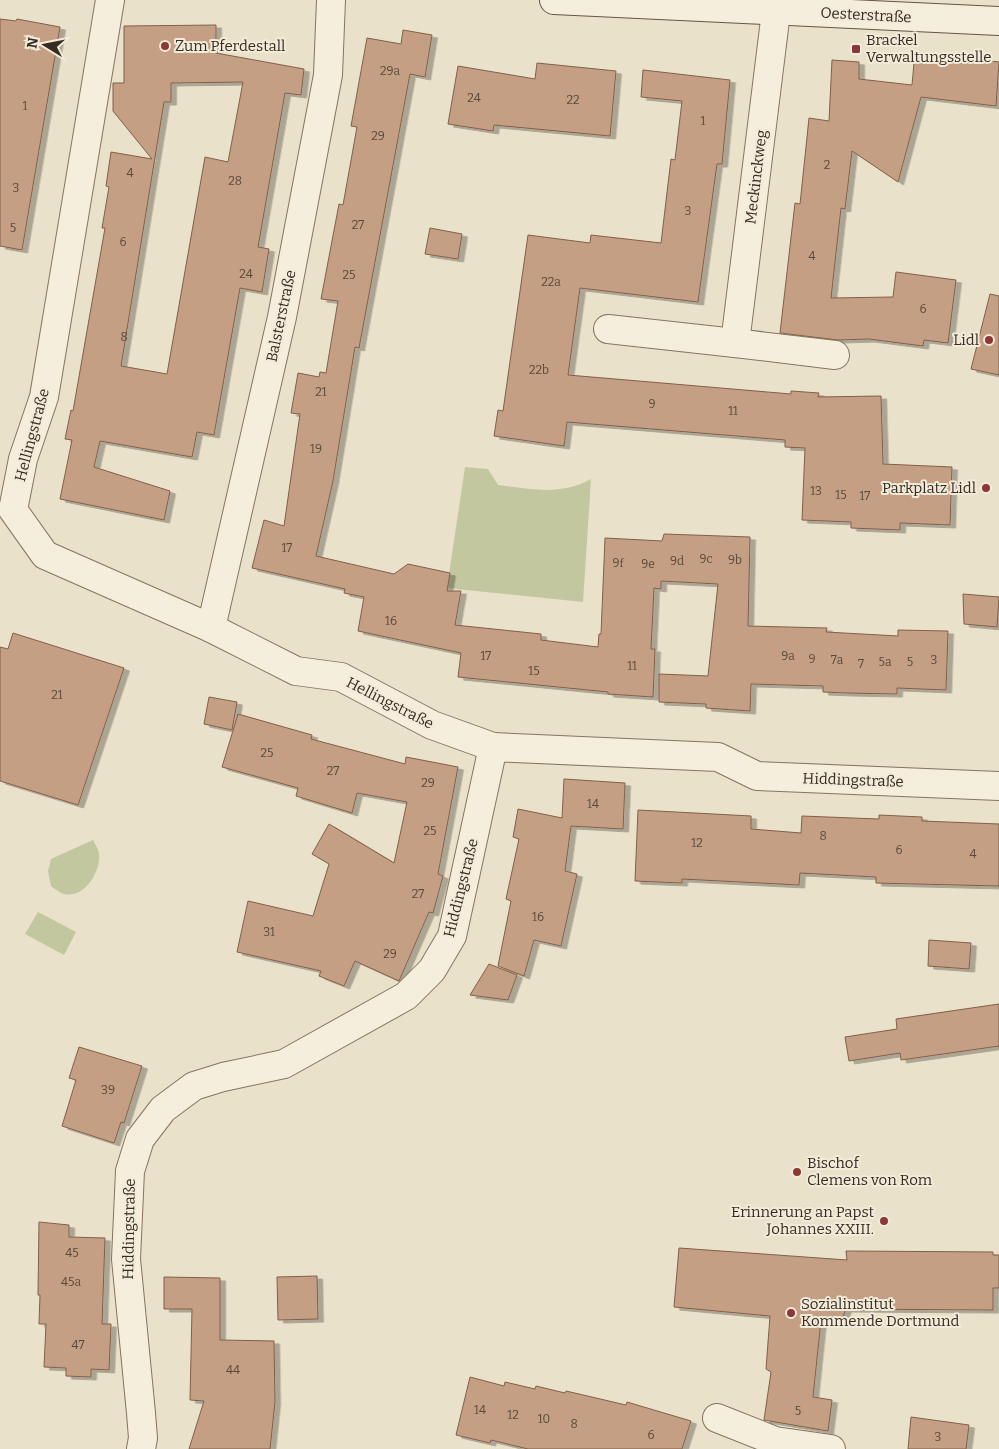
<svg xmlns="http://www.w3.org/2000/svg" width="999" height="1449" font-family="Bitter,serif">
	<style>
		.green { fill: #c2c79f }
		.building { fill: #c49f84; stroke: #815f49; fill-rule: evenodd; filter: url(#shadow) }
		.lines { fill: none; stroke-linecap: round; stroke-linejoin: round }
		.street-casing { stroke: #857460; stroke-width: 30 }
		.secondary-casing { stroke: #675543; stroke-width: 30 }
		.street { stroke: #f5eedd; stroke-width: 28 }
		.secondary { stroke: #f5eedd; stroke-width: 28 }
		.poi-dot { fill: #8d3737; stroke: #f2ebd9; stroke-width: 2 }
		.labels { text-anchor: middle; stroke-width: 4; stroke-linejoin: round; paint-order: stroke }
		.number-label { font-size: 12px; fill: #5a493a }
		.street-label { font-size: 15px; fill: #372c22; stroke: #f2ebd9 }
		.poi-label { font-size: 15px; fill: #372c22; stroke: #f2ebd9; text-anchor: start }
	</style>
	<defs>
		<filter id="shadow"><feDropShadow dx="5.5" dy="3" stdDeviation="0" flood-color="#0004"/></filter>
	</defs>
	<rect width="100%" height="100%" fill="#eae1ca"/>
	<g class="green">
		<path d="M465 467 488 469 498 485C530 489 562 496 591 479L583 602 447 588Z"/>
		<path d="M93 840C95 844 99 850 99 854 101 872 84 899 64 894 60 893 55 889 51 886L48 871 51 859Z"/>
		<polygon points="38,912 76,932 64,955 25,934"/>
	</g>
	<g class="building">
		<polygon points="0,19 16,21 17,19 60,27 22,250 0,246"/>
		<path d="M216 25V53L304 69 301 95 285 93 258 247 269 249 262 292 240 288 214 435 197 432 192 457 100 441 94 467 170 491 164 520 60 499 72 440 65 439 71 410 73 411 105 228H102L109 187 106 186 111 152 152 159 113 111V83H124V26ZM243 82 228 162 205 157 167 374 121 366 164 102H171V83Z"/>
		<polygon points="403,30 432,35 425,77 410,74 359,348 355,347 333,481 316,556 394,574 408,564 450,573 447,591 461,591 455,625 541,634 541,640 598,647 599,634 601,634 605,538 662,541 664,534 750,537 748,626 827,628 826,632 898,636 898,630 948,631 946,690 897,688 897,694 847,693 823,692 823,686 751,684 750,711 706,708 706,704 659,702 659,674 708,676 718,584 661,581 661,589 654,588 651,649 655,649 653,697 608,694 608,692 458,677 461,653 358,631 364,597 344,593 345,589 252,568 264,520 284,526 300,414 291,413 298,373 319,377 320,372 326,373 338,301 321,299 339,204 343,205 357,127 351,126 367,38 401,44"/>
		<polygon points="915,52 999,62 996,106 921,97 898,182 852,151 845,209 841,208 831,298 893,297 896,272 956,280 948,343 924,340 923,346 869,339 838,340 780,333 795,203 800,204 809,118 829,121 832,60 859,62 859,79 912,85"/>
		<polygon points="537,63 616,71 610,136 494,125 493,131 448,124 458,66 535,79"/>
		<polygon points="643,70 730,80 722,164 717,164 698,302 580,288 568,375 791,394 791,391 819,393 818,397 881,396 883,464 952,467 950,525 900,523 900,530 851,528 851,522 802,520 805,448 785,447 785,440 567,422 564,446 494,436 498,410 503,411 528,235 590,243 591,235 661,243 671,159 675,160 682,101 641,97"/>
		<polygon points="430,228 462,234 458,259 425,254"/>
		<polygon points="990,294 999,296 999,375 971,369"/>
		<polygon points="963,594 999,597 997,627 964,624"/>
		<polygon points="13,633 124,668 78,805 0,781 0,647 8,649"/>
		<polygon points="209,697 237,702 232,730 204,724"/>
		<polygon points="238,714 312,735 311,739 405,764 406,757 458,767 438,874 443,876 433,913 429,912 399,981 355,961 344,986 319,976 321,971 237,952 248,901 313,916 329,864 312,854 329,824 394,863 407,802 357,793 352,813 296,796 298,788 222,767"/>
		<polygon points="564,779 625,783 623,829 571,826 565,871 577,874 561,946 534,940 524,976 498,966 511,901 506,899 519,839 513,837 518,809 562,818"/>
		<polygon points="638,810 751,816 751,829 801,833 802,816 879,819 879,815 922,817 922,821 999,824 999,886 876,883 876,877 800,873 799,885 682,879 682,883 635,881"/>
		<polygon points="929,940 971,943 969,969 928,966"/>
		<polygon points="489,964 517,975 508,1000 470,995"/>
		<polygon points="999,1004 999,1046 901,1060 900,1053 849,1061 845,1037 897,1029 896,1019"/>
		<polygon points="79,1047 142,1066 124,1123 121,1122 114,1143 62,1126 76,1080 69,1078"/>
		<polygon points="39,1222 69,1225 69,1237 105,1238 102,1324 111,1324 109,1370 91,1369 91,1377 66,1376 66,1368 44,1367 46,1324 39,1324 40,1295 38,1295"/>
		<polygon points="679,1248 847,1260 846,1251 993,1252 993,1255 999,1255 999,1288 993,1288 993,1310 846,1309 841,1323 821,1320 813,1397 832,1400 828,1431 764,1420 771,1372 766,1369 770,1316 674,1307"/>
		<polygon points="317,1276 318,1319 278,1320 277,1277"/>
		<polygon points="164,1277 220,1278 220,1340 274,1341 275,1402 270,1449 189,1449 204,1401 190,1400 192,1309 164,1309"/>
		<polygon points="470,1377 504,1386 505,1382 535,1389 536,1386 565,1393 566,1391 626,1405 627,1402 691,1421 682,1449 528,1449 491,1440 490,1443 456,1435"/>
		<polygon points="911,1417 969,1425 966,1449 908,1449"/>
	</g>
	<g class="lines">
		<g class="street-casing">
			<g id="street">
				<polyline points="110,0 44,397 23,459 13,510 45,555 211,628 296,671 341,677 432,725 493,747"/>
				<polyline points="608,329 735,343 776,12"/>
				<polyline points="735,343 835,355"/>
				<polyline points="211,628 282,317 328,75 331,0"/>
				<polyline points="717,1418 775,1441 831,1449"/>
				<polyline points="141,1449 143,1438 141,1413 126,1259 130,1171 140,1139 163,1109 194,1086 223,1077 284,1064 406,996 432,970 452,936 493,747 718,757 757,776 999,786"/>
			</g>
		</g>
		<g class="secondary-casing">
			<polyline id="secondary" points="554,0 999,21"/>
		</g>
		<use href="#street" class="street"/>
		<use href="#secondary" class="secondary"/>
	</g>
	<g class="poi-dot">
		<circle cx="165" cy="46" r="5"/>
		<rect x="851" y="44" width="10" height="10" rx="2.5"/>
		<circle cx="989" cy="340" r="5"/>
		<circle cx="986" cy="488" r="5"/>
		<circle cx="797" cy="1172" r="5"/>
		<circle cx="884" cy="1221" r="5"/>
		<circle cx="791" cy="1313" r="5"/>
	</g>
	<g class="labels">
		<g class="number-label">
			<text x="390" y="75">29a</text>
			<text x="474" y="102">24</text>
			<text x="573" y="104">22</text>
			<text x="25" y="110">1</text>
			<text x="703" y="125">1</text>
			<text x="378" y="140">29</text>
			<text x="827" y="169">2</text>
			<text x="130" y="177">4</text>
			<text x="235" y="185">28</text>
			<text x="16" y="192">3</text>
			<text x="688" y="215">3</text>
			<text x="358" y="229">27</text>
			<text x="13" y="232">5</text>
			<text x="123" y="246">6</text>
			<text x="812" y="260">4</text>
			<text x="246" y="278">24</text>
			<text x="349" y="279">25</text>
			<text x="551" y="286">22a</text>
			<text x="923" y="313">6</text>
			<text x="124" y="341">8</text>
			<text x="539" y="374">22b</text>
			<text x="321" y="396">21</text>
			<text x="652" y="408">9</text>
			<text x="733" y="415">11</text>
			<text x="316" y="453">19</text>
			<text x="816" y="495">13</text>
			<text x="841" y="499">15</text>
			<text x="865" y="500">17</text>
			<text x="287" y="552">17</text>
			<text x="706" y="563">9c</text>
			<text x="735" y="564">9b</text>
			<text x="677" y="565">9d</text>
			<text x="618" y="567">9f</text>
			<text x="648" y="568">9e</text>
			<text x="391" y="625">16</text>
			<text x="486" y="660">17</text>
			<text x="788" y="660">9a</text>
			<text x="812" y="663">9</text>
			<text x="837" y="664">7a</text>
			<text x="934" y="664">3</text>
			<text x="885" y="666">5a</text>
			<text x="910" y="666">5</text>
			<text x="861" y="668">7</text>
			<text x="632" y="670">11</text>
			<text x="534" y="675">15</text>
			<text x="57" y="699">21</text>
			<text x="267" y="757">25</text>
			<text x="333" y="775">27</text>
			<text x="428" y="787">29</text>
			<text x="593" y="808">14</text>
			<text x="430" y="835">25</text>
			<text x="823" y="840">8</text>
			<text x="697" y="847">12</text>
			<text x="899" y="854">6</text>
			<text x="973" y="858">4</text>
			<text x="418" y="898">27</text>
			<text x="538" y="921">16</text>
			<text x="269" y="936">31</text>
			<text x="390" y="958">29</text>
			<text x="108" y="1094">39</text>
			<text x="72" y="1257">45</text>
			<text x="71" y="1286">45a</text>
			<text x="78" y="1349">47</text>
			<text x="233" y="1374">44</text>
			<text x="480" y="1414">14</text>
			<text x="798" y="1415">5</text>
			<text x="513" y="1419">12</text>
			<text x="544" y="1423">10</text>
			<text x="574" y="1428">8</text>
			<text x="651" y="1439">6</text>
			<text x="938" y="1441">3</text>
		</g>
		<g class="street-label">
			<text transform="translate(866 15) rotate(3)" y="5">Oesterstraße</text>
			<text transform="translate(756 177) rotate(-83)" y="5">Meckinckweg</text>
			<text transform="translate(281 316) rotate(-78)" y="5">Balsterstraße</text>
			<text transform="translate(32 435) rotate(-75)" y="5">Hellingstraße</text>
			<text transform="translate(390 703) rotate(27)" y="5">Hellingstraße</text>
			<text transform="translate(853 780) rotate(2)" y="5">Hiddingstraße</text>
			<text transform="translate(461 888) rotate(-76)" y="5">Hiddingstraße</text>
			<text transform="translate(129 1229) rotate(-89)" y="5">Hiddingstraße</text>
		</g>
		<g class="poi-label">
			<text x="866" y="45">Brackel<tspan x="866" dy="17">Verwaltungsstelle</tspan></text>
			<text x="175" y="51">Zum Pferdestall</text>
			<text x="979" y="345" text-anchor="end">Lidl</text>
			<text x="976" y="493" text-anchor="end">Parkplatz Lidl</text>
			<text x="807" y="1168">Bischof<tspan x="807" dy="17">Clemens von Rom</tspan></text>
			<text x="874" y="1217" text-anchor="end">Erinnerung an Papst<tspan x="874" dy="17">Johannes XXIII.</tspan></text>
			<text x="801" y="1309">Sozialinstitut<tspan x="801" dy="17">Kommende Dortmund</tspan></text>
		</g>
	</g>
	<g transform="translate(45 45) rotate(280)" stroke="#f2ebd9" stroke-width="4" paint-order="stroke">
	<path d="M0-4L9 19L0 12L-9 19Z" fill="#372c22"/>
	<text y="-8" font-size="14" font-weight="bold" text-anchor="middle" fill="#372c22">N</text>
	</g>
</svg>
